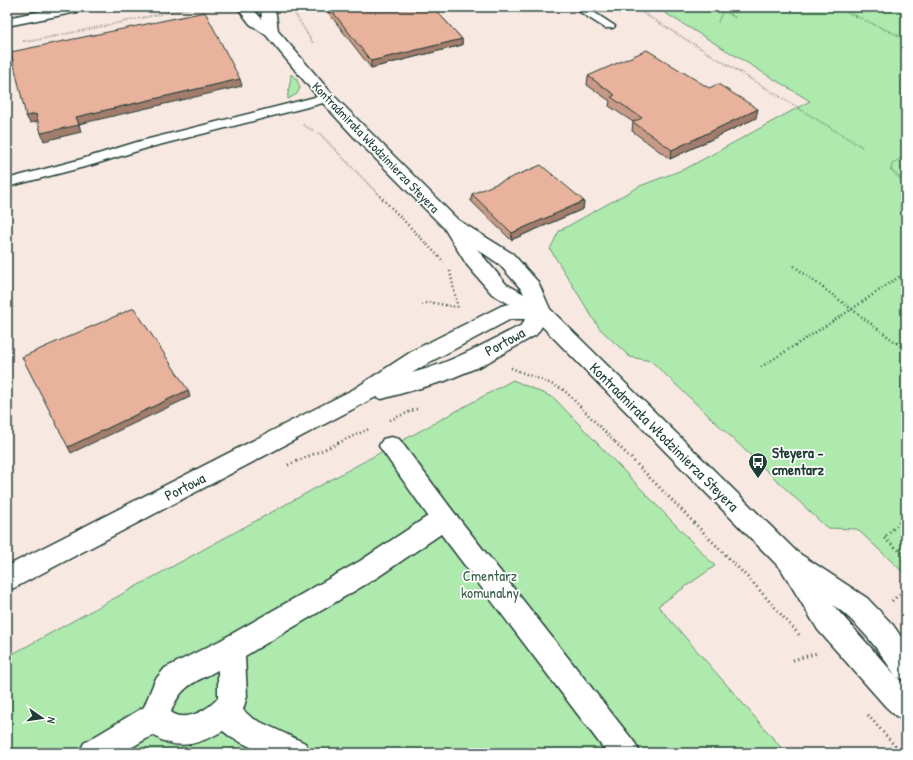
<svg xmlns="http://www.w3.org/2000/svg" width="913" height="760" font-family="'Patrick Hand',sans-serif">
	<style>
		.green { fill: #aee9ae; stroke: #669371 }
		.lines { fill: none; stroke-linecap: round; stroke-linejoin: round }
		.lane-casing { stroke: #1f3d34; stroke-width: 3 }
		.street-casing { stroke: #1f3d34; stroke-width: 3 }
		.secondary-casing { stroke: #1f3d34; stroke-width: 3 }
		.primary-casing { stroke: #1f3d34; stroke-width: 3 }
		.path-far2 { stroke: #1f3d34; stroke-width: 2; stroke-dasharray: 0.5 2; stroke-linecap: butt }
		.path-far1 { stroke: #1f3d34; stroke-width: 2.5; stroke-dasharray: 1 3; stroke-linecap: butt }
		.path { stroke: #1f3d34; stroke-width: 3; stroke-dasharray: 1 3.5; stroke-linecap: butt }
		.lane { fill: #fff; fill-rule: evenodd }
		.street { fill: #fff; fill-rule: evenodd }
		.secondary { fill: #fff; fill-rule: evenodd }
		.primary { fill: #fff; fill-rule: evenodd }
		.wall { fill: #c89987; stroke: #1f3d34 }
		.shaded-wall { fill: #a27d6e; stroke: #1f3d34 }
		.building { fill: #e8b29d; stroke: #1f3d34 }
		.labels { text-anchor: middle; stroke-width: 3.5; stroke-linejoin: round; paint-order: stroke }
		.far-street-label { font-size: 13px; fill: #1f3d34; stroke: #fff }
		.street-label { font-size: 15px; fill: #1f3d34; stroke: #fff }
		.poi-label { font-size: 15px; font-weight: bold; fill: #1f3d34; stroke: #fff; text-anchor: start }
		.park-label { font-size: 15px; fill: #3c5f4c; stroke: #fff }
	</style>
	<rect width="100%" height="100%" fill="#f8e8e2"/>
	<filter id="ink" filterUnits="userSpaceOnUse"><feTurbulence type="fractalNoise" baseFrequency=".025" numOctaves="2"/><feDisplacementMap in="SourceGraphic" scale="8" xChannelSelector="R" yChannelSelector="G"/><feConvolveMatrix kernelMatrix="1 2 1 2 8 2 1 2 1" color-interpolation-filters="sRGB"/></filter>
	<g filter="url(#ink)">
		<g class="green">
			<polygon points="655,7 906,7 906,575 857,529 827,528 651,361 630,357 599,328 550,249 559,231 640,186 687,168 810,101"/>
			<path d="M291 74 297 80 300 88 297 94 288 99C287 91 291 83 291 74Z"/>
			<polygon points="513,380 554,398 715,566 658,606 786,753 7,753 7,657"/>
		</g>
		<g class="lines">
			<g class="lane-casing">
				<g id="lane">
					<polygon points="572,7 586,7 615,26 613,28 605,28"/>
					<polygon points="327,94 331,95 333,98 331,101 147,148 92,165 7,187 7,179 82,159 137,142"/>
				</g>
			</g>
			<g class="street-casing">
				<g id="street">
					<path d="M508 304 541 306 548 308 551 313 536 335 483 365 445 381 382 399 376 397 16 587 7 591V566L354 389 414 350 501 306ZM511 319H525L522 325C486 343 451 363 412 373L430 362Z"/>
					<path d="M391 437 399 439 453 511 635 743 640 753H607L441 534 378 577 245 656 247 696 243 710 252 718 305 743 310 753H263L232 738 223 731C199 744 177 752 153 735L122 753H79L84 743 144 707 155 680 165 668 221 640 360 561 428 516 379 446 383 439ZM218 670V698C208 710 185 723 171 712 181 685 194 683 218 670Z"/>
				</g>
			</g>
			<g class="secondary-casing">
				<path id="secondary" d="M237 7H251L262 19 261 7H275L278 31 333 95 458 220 513 254 538 282 550 309 797 552 867 598 893 625 906 644V681L897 677 906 687V720L896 716 886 707 818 630 781 569 534 318 492 294 467 265 444 228 355 138 321 101 266 35 250 24ZM477 249 499 264 522 290 524 294 506 284ZM833 605C860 624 877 648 895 675Z"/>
			</g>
			<g class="primary-casing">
				<polygon id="primary" points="60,7 89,7 87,10 7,26 7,18"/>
			</g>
			<g class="path-far2">
				<polyline points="212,7 221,9"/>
				<polyline points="633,7 862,147"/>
				<polyline points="717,7 736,18"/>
				<polyline points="836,7 906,39"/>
				<polyline points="294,12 313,43"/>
				<polyline points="718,22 723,10 745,9"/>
				<polyline points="23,41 32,41 194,7"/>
				<polyline points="303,125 320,134 378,194"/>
				<polyline points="906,155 892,164 891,170 906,184"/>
			</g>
			<g class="path-far1">
				<polyline points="377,193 444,262"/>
				<polyline points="794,266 906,350"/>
				<polyline points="450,271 458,309"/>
				<polyline points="422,305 428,302 456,307"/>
				<polyline points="761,367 852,309 906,272"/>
				<polyline points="511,368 549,383 564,390 616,443"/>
				<polyline points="390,420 419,408"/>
				<polyline points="338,443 369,429"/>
			</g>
			<g class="path">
				<polyline points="615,442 754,584 801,637"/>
				<polyline points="288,465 341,442"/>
				<polyline points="906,516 884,538 906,556"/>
				<polyline points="892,601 906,588"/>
				<polyline points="793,660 817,653"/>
				<polyline points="868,715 901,753"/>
			</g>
			<use href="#lane" class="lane"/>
			<use href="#street" class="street"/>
			<use href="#secondary" class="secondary"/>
			<use href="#primary" class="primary"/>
		</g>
		<g class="wall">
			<polygon points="324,7 433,7 462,39 462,45 371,68"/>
			<polygon points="588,76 756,118 670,159 632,131 633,122 609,106 610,101 587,85"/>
			<polygon points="472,194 584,201 583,209 511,240 471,201"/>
		</g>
		<g class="shaded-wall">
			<polygon points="462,39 462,45 371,68 371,61"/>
			<polygon points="240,79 242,86 79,124 81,132 44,141 41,133 76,117"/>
			<polygon points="758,109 756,118 670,159 672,150"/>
			<polygon points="36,114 39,121 30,123 26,116"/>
			<polygon points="584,201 583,209 511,240 512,233"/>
			<polygon points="188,390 190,397 71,453 68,447"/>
		</g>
		<g class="building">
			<polygon points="329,7 433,7 462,39 371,61"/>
			<polygon points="205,12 240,79 76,117 79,125 41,133 36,114 26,116 11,52"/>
			<polygon points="647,50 709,88 718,84 758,109 672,150 633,122 642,118 611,97 615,95 588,76"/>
			<polygon points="541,165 584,201 512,233 472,194"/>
			<polygon points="134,308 188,390 68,447 22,357"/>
		</g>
	</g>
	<defs>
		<g id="bus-pin" transform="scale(1)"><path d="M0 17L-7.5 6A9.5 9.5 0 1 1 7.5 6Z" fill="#1f3d34" stroke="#fff"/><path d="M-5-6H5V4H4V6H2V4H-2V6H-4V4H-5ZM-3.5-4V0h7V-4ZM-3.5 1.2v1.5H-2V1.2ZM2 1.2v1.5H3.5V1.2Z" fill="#fff"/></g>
	</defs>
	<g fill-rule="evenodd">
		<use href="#bus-pin" x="758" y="462"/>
	</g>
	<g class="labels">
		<g class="far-street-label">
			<text transform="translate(376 147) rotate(46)" y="5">Kontradmirała Włodzimierza Steyera</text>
		</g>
		<g class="street-label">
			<text transform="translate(505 342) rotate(-29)" y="5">Portowa</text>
			<text transform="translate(664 437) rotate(45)" y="5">Kontradmirała Włodzimierza Steyera</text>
			<text transform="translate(185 487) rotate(-27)" y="5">Portowa</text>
		</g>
		<g class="poi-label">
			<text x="772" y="458">Steyera -<tspan x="772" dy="17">cmentarz</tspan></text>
		</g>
		<g class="park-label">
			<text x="490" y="581">Cmentarz<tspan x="490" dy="17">komunalny</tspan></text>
		</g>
	</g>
	<rect width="913" height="760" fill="none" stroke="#fff" stroke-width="24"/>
	<rect x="12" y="12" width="889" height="736" fill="none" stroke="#1f3d34" stroke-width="1.5" filter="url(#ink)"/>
	<g transform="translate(42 718) rotate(103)" stroke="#ffffff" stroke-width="3" paint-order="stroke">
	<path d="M0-3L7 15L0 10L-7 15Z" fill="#1f3d34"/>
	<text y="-6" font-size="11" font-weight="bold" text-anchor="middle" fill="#1f3d34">N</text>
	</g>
</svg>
